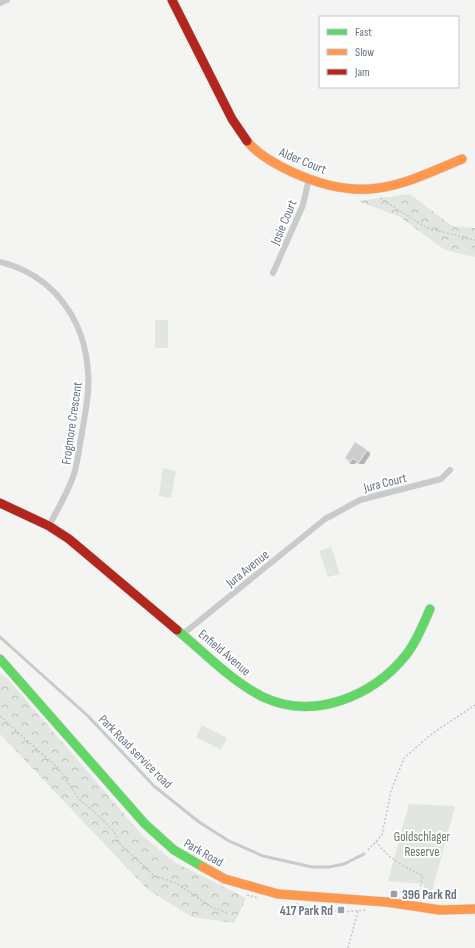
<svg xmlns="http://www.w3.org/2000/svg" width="475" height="948" font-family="'Sofia Sans Condensed',sans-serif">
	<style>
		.green { fill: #e2e6e0 }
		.forest { fill: url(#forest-crowns) }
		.building { fill: #cccece; stroke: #e4e4e2; filter: url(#shadow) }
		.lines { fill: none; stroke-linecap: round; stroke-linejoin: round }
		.fast-casing { stroke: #d1d2d3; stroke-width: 10 }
		.slow-casing { stroke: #d1d2d3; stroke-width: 10 }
		.jam-casing { stroke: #d1d2d3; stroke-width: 10 }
		.path { stroke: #c6c7c8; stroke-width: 1.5; stroke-dasharray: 2 2; stroke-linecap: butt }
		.lane { stroke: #c9caca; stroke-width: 3 }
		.street { stroke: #c9caca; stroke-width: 6 }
		.fast { stroke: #63d668; stroke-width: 9 }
		.slow { stroke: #ff974d; stroke-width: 9 }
		.jam { stroke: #b3261e; stroke-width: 9 }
		.poi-dot { fill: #96a0aa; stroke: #fff; stroke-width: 1.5 }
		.labels { text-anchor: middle; stroke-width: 4; stroke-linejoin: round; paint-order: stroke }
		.street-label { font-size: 13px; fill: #647383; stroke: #fff }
		.park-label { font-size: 13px; fill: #667a63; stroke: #fff }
		.poi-label { font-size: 13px; font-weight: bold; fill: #647383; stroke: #fff; text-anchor: start }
	</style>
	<defs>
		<pattern id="forest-crowns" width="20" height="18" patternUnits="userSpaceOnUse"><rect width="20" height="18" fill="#e2e6e0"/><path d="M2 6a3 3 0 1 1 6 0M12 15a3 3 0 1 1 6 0" fill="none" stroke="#bbbfbb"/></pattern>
		<filter id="shadow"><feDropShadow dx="3.5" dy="3.5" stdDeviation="0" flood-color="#0004"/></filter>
	</defs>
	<rect width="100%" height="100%" fill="#f4f4f2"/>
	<g class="green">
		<rect x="155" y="320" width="13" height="28"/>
		<polygon points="163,468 176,471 171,498 159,496"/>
		<polygon points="331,547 340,574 328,577 319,551"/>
		<polygon points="202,725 227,738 221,750 196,737"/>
		<polygon points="409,804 455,806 431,895 426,895 423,884 388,881"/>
	</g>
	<g class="forest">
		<polygon points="410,194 452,226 475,228 475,257 445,250 400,217 358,201"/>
		<polygon points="0,673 8,679 143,836 174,862 246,898 234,923 192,917 147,889 0,734"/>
	</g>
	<polygon class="building" points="355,442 367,450 359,462 353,458 350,462 345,458"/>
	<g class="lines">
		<g class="fast-casing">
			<g id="fast">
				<path d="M177 630C204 652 231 681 263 697 314 721 373 696 406 655 417 641 423 625 430 609"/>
				<polyline points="0,659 145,824 174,850 203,867"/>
			</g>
		</g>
		<g class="slow-casing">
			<g id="slow">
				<path d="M247 141C258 155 277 165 292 172 362 204 397 187 462 159"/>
				<polyline points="203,867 225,879 278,894 386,902 440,910 475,909"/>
			</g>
		</g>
		<g class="jam-casing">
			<g id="jam">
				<polyline points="172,0 232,119 247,141"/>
				<polyline points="0,503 49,526 69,539 177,630"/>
			</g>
		</g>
		<g class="path">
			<polyline points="380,198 427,228 475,240"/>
			<polyline points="0,716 59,769 79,799 101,818 114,832 120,844 146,868 155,876 176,883 213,908 228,913"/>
			<path d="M376 841C388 859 405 867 423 876L418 898"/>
			<polyline points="368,850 382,835 391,791 404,758 433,733 475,705"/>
			<polyline points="247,895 259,898"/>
			<polyline points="296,904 340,912 367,910"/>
			<polyline points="348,948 358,911"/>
		</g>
		<polyline class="lane" points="0,637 88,716 154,786 199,822 229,841 263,856 312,867 329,867 344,864 364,854"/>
		<g class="street">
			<polyline points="0,3 7,0"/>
			<path d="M0 262C53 275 85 319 88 372 90 392 85 413 82 433 79 447 78 463 73 477 67 494 57 510 49 526"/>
			<polyline points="273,273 303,205 309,178"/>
			<polyline points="183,634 325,519 360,500 441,479 450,470"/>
		</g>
		<use href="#fast" class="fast"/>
		<use href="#slow" class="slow"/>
		<use href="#jam" class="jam"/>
	</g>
	<g class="poi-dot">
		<rect x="390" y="890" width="8" height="8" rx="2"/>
		<rect x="337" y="906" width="8" height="8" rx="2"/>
	</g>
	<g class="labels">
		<g class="street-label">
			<text transform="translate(303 160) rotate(22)" y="5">Alder Court</text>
			<text transform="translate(283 222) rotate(-67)" y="5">Josie Court</text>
			<text transform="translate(71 423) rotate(-82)" y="5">Frogmore Crescent</text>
			<text transform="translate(385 482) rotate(-14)" y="5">Jura Court</text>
			<text transform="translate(247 568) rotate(-39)" y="5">Jura Avenue</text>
			<text transform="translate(225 652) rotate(40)" y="5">Enfield Avenue</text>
			<text transform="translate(136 751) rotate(45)" y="5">Park Road service road</text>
			<text transform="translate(204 852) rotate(30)" y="5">Park Road</text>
		</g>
		<g class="park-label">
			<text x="422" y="841">Goldschlager<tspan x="422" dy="15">Reserve</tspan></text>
		</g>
		<g class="poi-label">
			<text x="402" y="899">396 Park Rd</text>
			<text x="333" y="915" text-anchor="end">417 Park Rd</text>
		</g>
	</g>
	<rect x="319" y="16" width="140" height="72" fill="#ffffff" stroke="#c1c7cd"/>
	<rect x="327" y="29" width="20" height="6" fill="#63d668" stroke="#c1c7cd"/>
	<text x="355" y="36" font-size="12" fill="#647383">Fast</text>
	<rect x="327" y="49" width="20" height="6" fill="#ff974d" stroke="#c1c7cd"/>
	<text x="355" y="56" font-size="12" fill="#647383">Slow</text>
	<rect x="327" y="69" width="20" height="6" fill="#b3261e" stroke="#c1c7cd"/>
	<text x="355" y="76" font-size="12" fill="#647383">Jam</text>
</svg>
